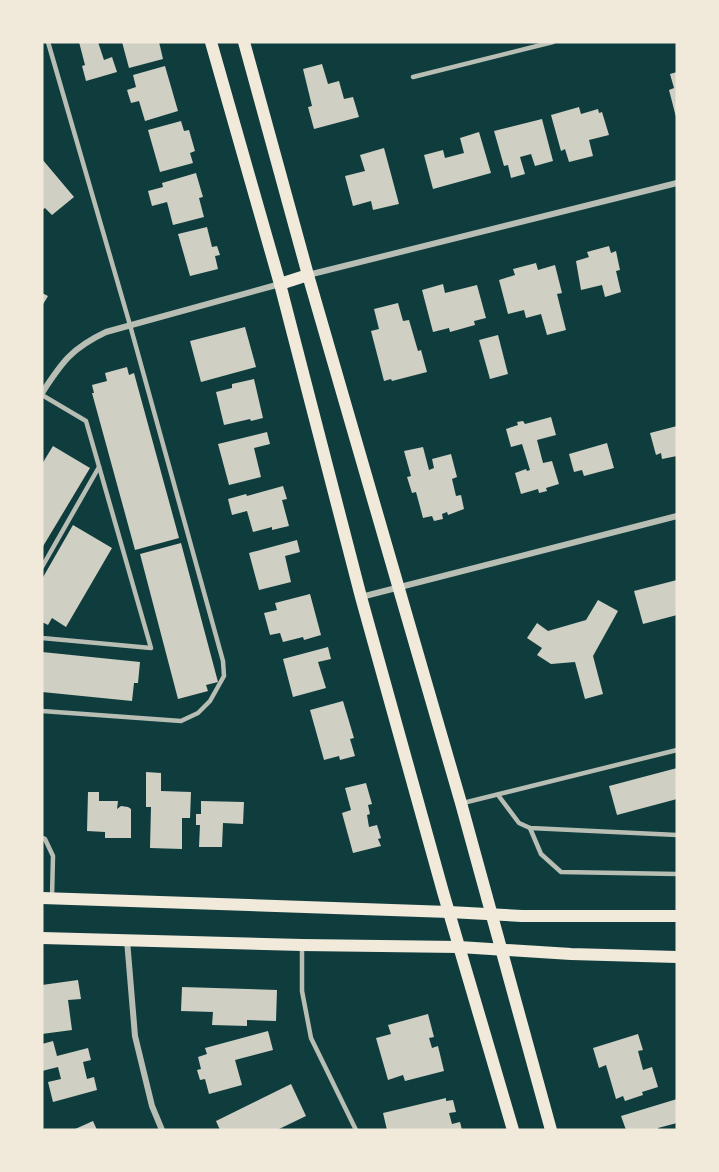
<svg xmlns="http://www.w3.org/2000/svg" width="719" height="1172" font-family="'Exo 2',sans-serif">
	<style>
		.building { fill: #cfcfc3 }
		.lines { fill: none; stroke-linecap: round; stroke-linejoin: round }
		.service { stroke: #b8beb3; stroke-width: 4.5 }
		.minor { stroke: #b8beb3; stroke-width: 6 }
		.secondary { stroke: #f1e9da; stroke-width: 12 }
	</style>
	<rect width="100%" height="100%" fill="#0f3d3e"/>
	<g class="building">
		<polygon points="79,42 98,42 104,60 112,57 117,72 86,81 82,66 85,65"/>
		<polygon points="122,42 159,42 163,59 129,68"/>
		<polygon points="322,64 328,84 339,81 344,99 353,97 359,117 314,129 308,107 312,106 303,69"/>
		<polygon points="165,66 178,111 145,121 139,101 131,103 127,90 136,87 133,75"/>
		<polygon points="677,72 677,117 676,117 669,90 674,88 670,74"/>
		<polygon points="579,107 581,114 598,109 599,113 602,112 609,135 589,140 593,156 569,162 565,149 561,151 551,115"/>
		<polygon points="542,119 553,161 535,166 531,154 520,157 525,174 511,178 508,165 504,166 494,131"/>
		<polygon points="181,121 184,131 189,130 195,151 190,153 193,163 160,172 148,130"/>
		<polygon points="479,132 491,173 433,189 424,155 443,150 445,158 464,153 460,138"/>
		<polygon points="384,148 399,204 373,210 371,201 353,206 345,176 365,171 360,155"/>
		<polygon points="42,159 74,197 52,215 45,208 42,210"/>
		<polygon points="196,173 203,197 199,198 204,217 173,225 167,202 152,206 148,191 163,187 162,183"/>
		<polygon points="207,227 212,247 217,246 220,255 215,256 218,269 190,276 178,234"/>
		<polygon points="609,246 611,253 616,251 620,270 616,271 621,292 605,297 602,285 581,290 576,261 589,257 587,252"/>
		<polygon points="536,263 538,270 555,265 562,293 557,294 566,330 547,335 541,314 526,318 524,310 508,314 499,280 515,275 513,269"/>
		<polygon points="443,284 445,293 477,285 486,318 474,321 475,325 450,332 449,328 433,332 422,290"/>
		<polygon points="42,293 48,296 42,306"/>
		<polygon points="398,303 403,321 409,320 418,351 421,350 427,372 392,381 391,379 384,381 371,331 379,329 374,309"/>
		<polygon points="245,327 256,367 201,382 190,341"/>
		<polygon points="498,335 508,374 490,379 479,340"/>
		<polygon points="127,367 129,375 134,373 179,538 135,550 92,393 94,393 92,385 107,381 105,373"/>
		<polygon points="254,379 263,418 251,421 250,419 224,425 216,392 232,388 232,384"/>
		<polygon points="551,417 556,435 537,440 543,463 552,461 559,484 546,488 547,491 539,493 538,489 521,494 515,473 526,469 527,471 530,470 522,444 511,447 506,429 518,425 517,422 523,421 525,424"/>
		<polygon points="677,426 677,456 662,459 661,453 656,455 650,433"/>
		<polygon points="267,432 270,444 254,448 261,477 229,485 218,444"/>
		<polygon points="607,443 614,468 584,476 582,470 574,472 569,454"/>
		<polygon points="53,446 90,468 42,548 42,464"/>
		<polygon points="423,447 429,470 434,468 432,459 451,454 457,477 452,479 456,496 461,495 464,509 448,515 447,512 442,514 443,519 434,521 432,516 423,518 416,492 412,493 407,477 411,476 404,451"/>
		<polygon points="283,486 287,499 282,500 289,526 272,530 272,527 253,532 247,511 232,515 228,499 246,494 247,496"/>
		<polygon points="73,525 112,548 66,627 52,618 48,625 42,622 42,579"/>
		<polygon points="297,540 300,552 285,556 291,582 259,590 249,553"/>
		<polygon points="181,543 218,682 206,685 208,691 178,699 140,554"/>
		<polygon points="677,580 677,615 643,624 634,591"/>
		<polygon points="310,594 321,635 304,640 303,637 283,642 280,633 270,635 264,613 277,610 275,603"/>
		<polygon points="598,600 618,611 593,656 603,694 585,699 575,662 551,664 537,655 542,648 527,638 537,623 548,631 586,620"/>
		<polygon points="328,647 331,659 318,662 326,688 293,697 283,659"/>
		<polygon points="42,652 140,662 138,683 134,683 132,701 42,692"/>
		<polygon points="343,701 354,738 350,739 355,756 340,760 339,756 324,760 310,710"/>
		<polygon points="677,768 677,799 617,815 609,786"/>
		<polygon points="146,772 161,773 161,791 191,792 190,818 182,818 182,849 150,848 151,807 146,807"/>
		<polygon points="366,783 372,804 368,805 370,814 367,815 369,827 377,825 381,838 378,839 381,846 353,853 342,813 351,810 345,788"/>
		<polygon points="88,792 99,792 99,801 118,801 117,809 121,806 128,807 131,809 131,838 105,838 105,832 87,831"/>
		<polygon points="201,801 244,802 243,824 223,823 222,847 199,847 200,825 196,825 196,814 201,814"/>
		<polygon points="78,980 81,999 68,1000 72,1030 42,1034 42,985"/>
		<polygon points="182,987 277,990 276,1021 247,1020 247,1026 212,1025 213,1012 181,1011"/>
		<polygon points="428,1014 434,1037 429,1038 432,1048 438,1046 444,1071 405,1081 403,1075 388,1080 376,1038 391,1034 388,1025"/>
		<polygon points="268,1031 273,1050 235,1060 242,1085 209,1094 205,1079 200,1080 197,1070 201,1069 198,1057 207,1054 205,1048"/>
		<polygon points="638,1034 643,1050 638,1051 643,1070 652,1067 658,1087 642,1092 643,1095 625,1101 623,1096 616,1099 606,1065 599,1068 593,1048"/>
		<polygon points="53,1041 57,1056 88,1048 91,1060 83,1062 87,1079 94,1077 97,1090 53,1102 48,1082 61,1079 58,1067 42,1071 42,1044"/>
		<polygon points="291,1084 306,1116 277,1130 220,1130 216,1121"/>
		<polygon points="446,1098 446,1101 453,1100 456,1112 449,1113 452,1124 460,1122 462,1130 387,1130 383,1113"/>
		<polygon points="677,1099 677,1123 658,1128 659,1130 626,1130 621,1116"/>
		<polygon points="93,1121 97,1130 73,1130"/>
	</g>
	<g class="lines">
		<g class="service">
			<polyline points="413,77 553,42"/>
			<polyline points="42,395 86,421 151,648 42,638"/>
			<polyline points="42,567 99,467"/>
			<polyline points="42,711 181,721 198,713 210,701 224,676 223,661 130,325 48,42"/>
			<polyline points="498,795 519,823 530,828 677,835"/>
			<polyline points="463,803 677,750"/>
			<polyline points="530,828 541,854 561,872 677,874"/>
			<polyline points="42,838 45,839 53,856 52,897"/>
			<polyline points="302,945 302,991 311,1038 356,1130"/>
		</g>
		<g class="minor">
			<polyline points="308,275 677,183"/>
			<path d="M42 393C62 362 72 348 106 332L280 284"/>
			<polyline points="361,597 677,516"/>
			<polyline points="127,940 135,1036 152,1106 162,1130"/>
		</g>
		<g class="secondary">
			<polyline points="211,42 280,284 361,597 443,892 513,1130"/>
			<polyline points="244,42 308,275 461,803 551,1130"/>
			<polyline points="280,284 308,275"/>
			<polyline points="42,898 449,912 522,916 677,916"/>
			<polyline points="42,938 302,945 459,947 571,954 677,957"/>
		</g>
	</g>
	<rect width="719" height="1172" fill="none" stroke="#f1e9da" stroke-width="87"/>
</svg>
